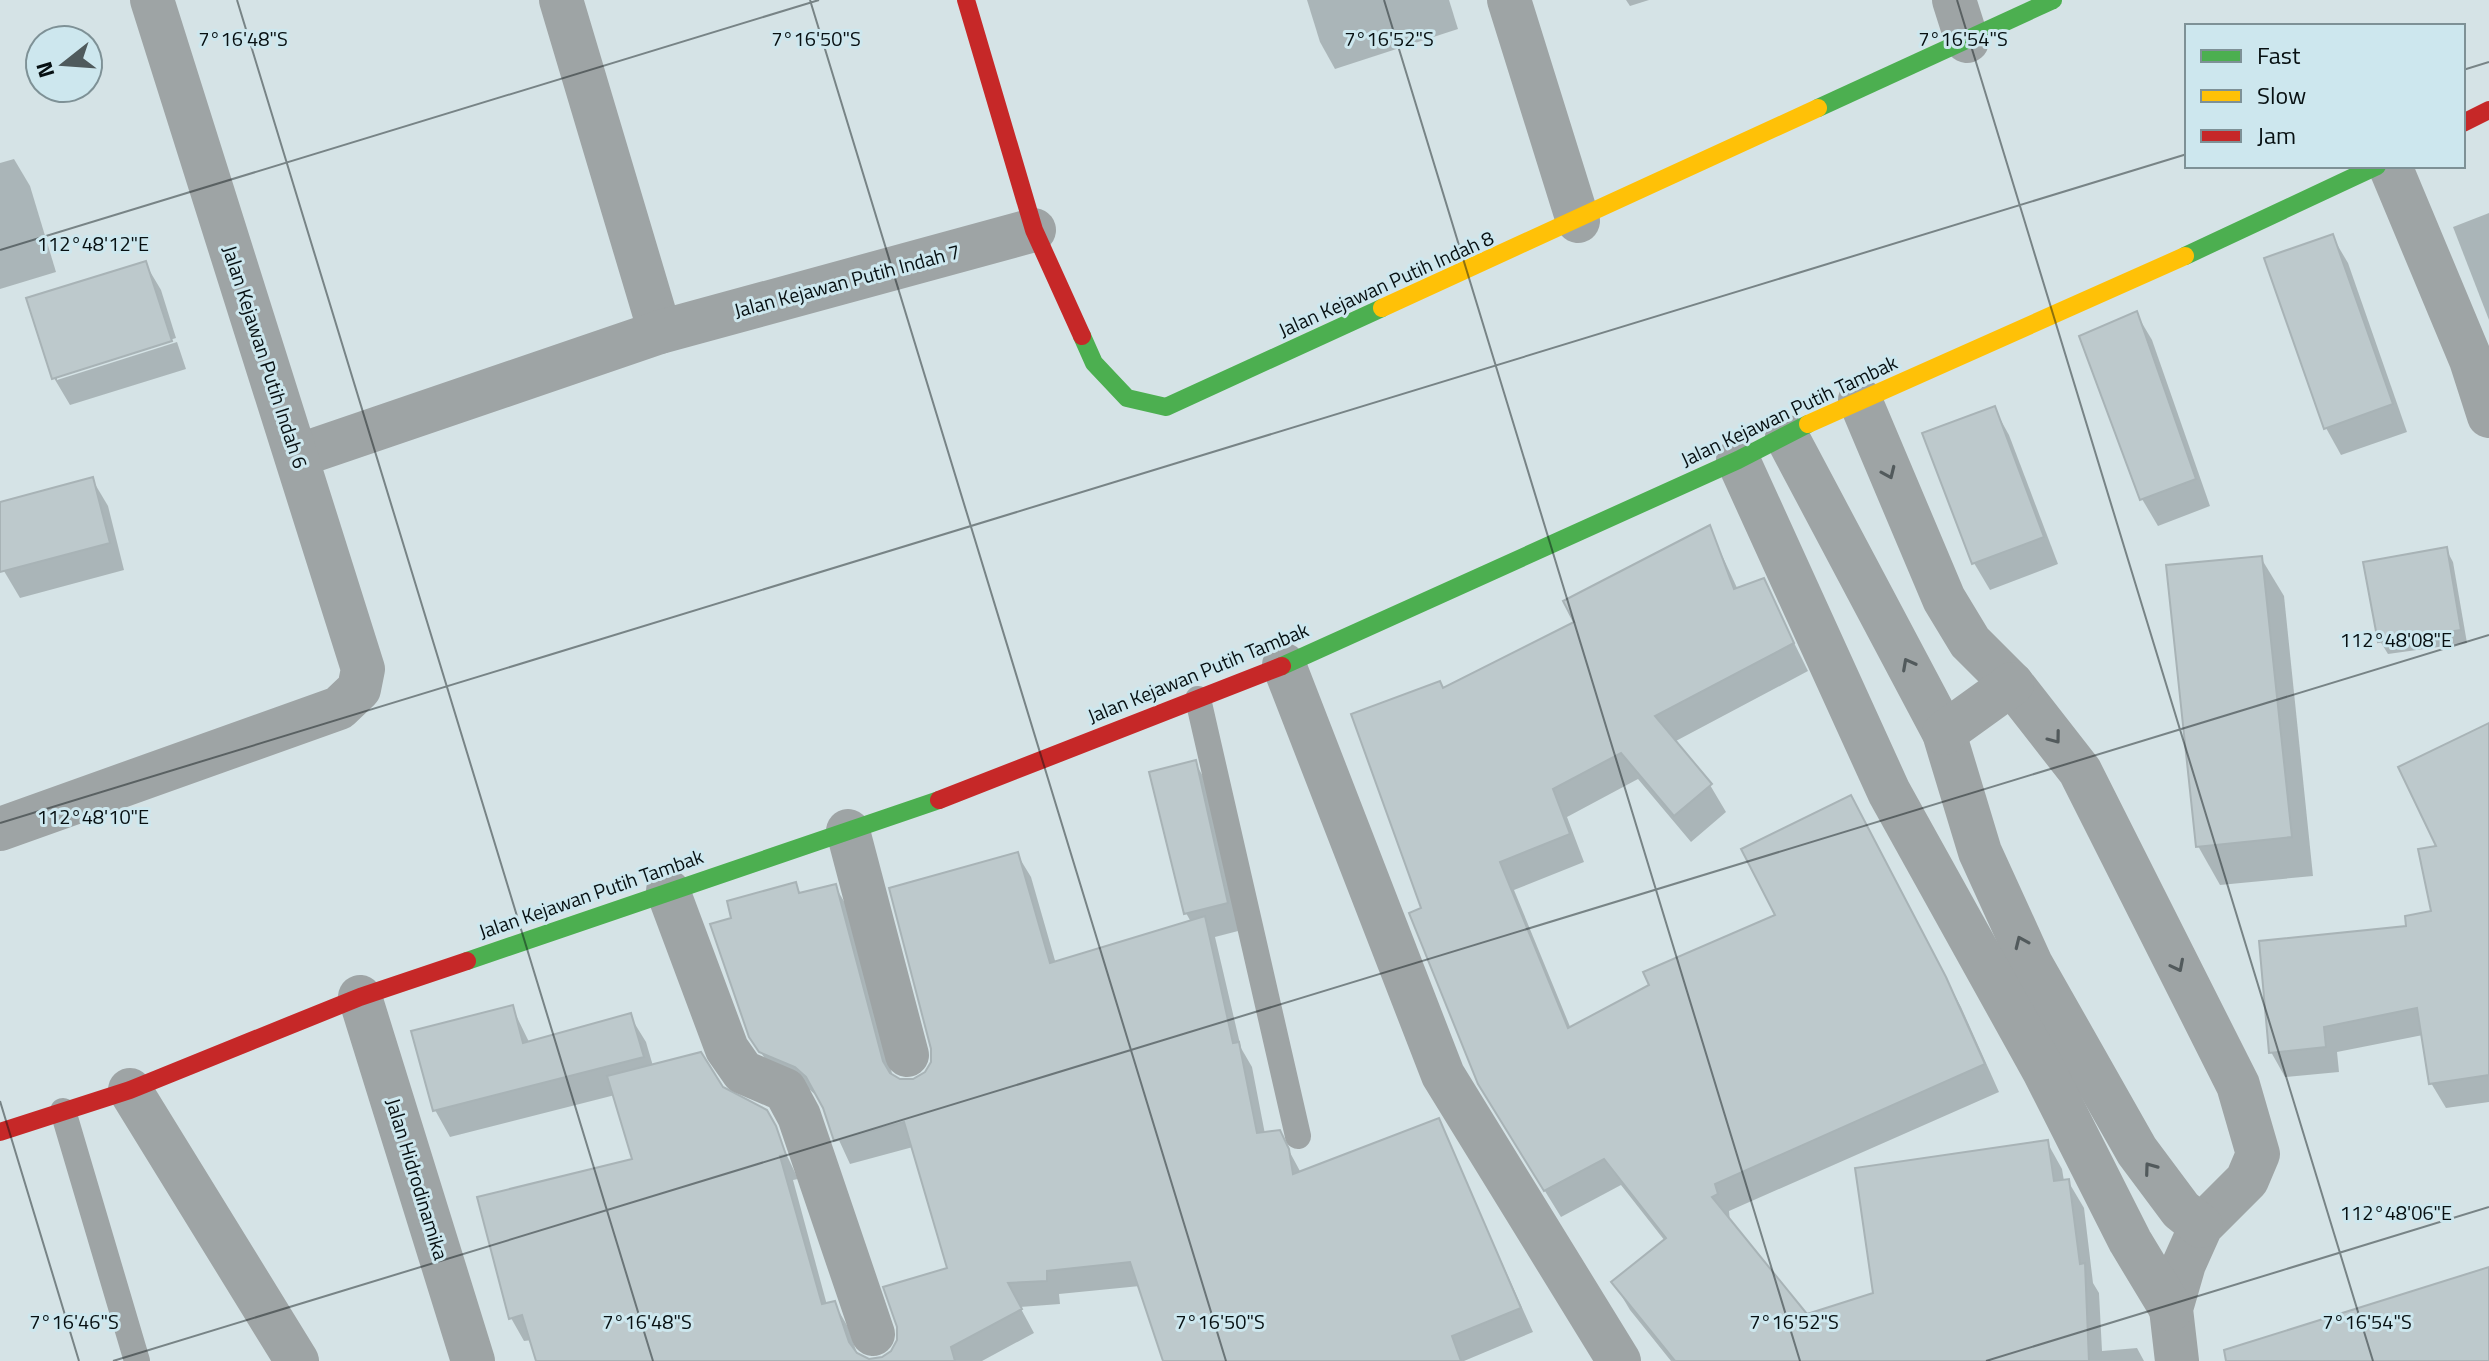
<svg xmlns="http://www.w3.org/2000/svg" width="2489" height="1361" font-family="'Titillium Web',sans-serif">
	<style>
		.shadow { fill: #0003 }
		.building { fill: #bdc9cc; stroke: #a8b3b6; stroke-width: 2 }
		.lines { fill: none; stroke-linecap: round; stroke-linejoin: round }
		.lane { stroke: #9ea4a5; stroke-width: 26 }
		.street { stroke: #9ea4a5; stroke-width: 44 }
		.fast { stroke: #4caf50; stroke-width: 18 }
		.slow { stroke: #ffc107; stroke-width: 18 }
		.jam { stroke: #c62828; stroke-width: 18 }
		.oneway { stroke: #525a5c }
		.ticks { fill: none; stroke: #071012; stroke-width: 2; stroke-opacity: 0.45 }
		.labels { text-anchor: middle; stroke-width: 6; stroke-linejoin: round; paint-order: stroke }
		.street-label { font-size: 20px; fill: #071012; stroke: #cde7ee }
		.ticks-label { font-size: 20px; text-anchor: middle; fill: #071012; stroke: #cde7ee; stroke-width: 6; stroke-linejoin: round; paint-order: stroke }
	</style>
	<rect width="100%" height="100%" fill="#d5e3e6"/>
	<g class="shadow">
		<polygon points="1307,0 1449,0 1458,29 1335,69 1320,42"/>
		<polygon points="1626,0 1649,0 1630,6"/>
		<polygon points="14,159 30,186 56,272 0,289 0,163"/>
		<polygon points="2489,213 2489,320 2453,227"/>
		<polygon points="2332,236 2348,263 2407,432 2341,455 2326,428"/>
		<polygon points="145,263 161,290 176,338 57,375 57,380 177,342 186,369 70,405 54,378"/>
		<polygon points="2136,313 2152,340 2210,506 2158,526 2142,499 2081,337"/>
		<polygon points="1994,408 2009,435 2058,564 1990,590 1974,563 1925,434"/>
		<polygon points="92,479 108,506 124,570 20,598 4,571 0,554 0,504"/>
		<polygon points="1709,527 1738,590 1763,580 1808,671 1674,742 1710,785 1726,812 1691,842 1638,779 1567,817 1584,862 1514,890 1571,1029 1778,916 1865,825 1961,1007 1999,1092 1729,1211 1730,1222 1806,1317 1875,1295 2047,1142 2062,1169 2064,1181 2068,1181 2084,1208 2093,1283 2099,1293 2102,1351 2137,1348 2144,1361 1671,1361 1630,1310 1614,1283 1665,1241 1621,1185 1561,1217 1496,1112 1423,909 1443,690 1577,623"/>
		<polygon points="2446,549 2453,562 2467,643 2388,654 2380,641"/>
		<polygon points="2261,558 2284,596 2313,876 2220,885 2198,846"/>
		<polygon points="2489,725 2489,1102 2446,1108 2431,1083 2423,1035 2337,1052 2339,1072 2285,1077 2271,1052 2409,928 2433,913 2439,847"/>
		<polygon points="1195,762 1210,789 1242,930 1215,937 1241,1048 1252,1067 1265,1134 1279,1132 1301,1173 1438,1120 1533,1332 1464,1361 1163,1361 1140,1286 1059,1294 1060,1304 1020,1307 1034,1333 982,1361 538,1361 532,1340 524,1341 511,1318 635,1160 615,1095 450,1137 435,1110 512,1007 530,1044 630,1016 646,1042 653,1066 722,1088 766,1111 798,1179 793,1180 827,1305 834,1303 848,1327 858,1356 869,1361 882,1359 894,1351 900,1338 886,1288 949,1270 913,1147 850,1164 820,1099 810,1090 775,1075 751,1036 734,919 796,885 801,895 835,886 849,910 893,1077 913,1081 927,1074 1017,854 1031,877 1056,964 1191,922 1186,913"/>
	</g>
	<g class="building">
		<polygon points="2333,234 2393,404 2324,429 2264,258"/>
		<polygon points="146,261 172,341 52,379 26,298"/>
		<polygon points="2137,311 2196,479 2140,500 2079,336"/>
		<polygon points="1995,406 2044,537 1972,564 1922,433"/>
		<polygon points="93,477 110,543 0,572 0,502"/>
		<polygon points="1710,525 1734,589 1764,578 1794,643 1655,716 1712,784 1674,816 1621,753 1553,789 1570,834 1500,862 1568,1028 1649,985 1643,972 1775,915 1741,849 1851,795 1946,977 1985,1064 1715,1184 1718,1194 1712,1197 1807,1314 1873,1293 1855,1168 2048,1140 2054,1181 2069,1179 2080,1264 2085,1263 2089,1361 1675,1361 1611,1282 1666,1238 1604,1159 1544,1191 1478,1084 1409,913 1421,908 1351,714 1440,681 1443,688 1574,622 1563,601"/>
		<polygon points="2447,547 2461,630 2378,642 2363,562"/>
		<polygon points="2262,556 2292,837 2196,847 2166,565"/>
		<polygon points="2489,723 2489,1075 2429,1084 2417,1008 2324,1027 2326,1047 2269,1053 2259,941 2406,926 2405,916 2431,911 2418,849 2436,846 2398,767"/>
		<polygon points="1196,760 1228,903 1184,914 1149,772"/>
		<polygon points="1018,852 1050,963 1205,916 1233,1043 1239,1042 1257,1133 1280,1130 1289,1149 1293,1174 1439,1118 1521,1308 1452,1336 1461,1361 1163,1361 1130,1262 1047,1271 1047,1281 1008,1283 1022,1309 951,1347 955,1361 536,1361 522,1315 509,1319 477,1197 632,1159 607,1076 701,1052 723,1087 767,1110 776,1126 786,1155 780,1156 822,1304 835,1301 849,1342 857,1353 869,1359 882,1357 891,1351 897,1340 897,1327 883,1287 947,1268 904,1122 834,1141 823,1108 806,1077 795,1067 759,1052 749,1037 710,924 731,918 727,901 796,882 799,893 836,884 883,1061 890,1073 900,1079 913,1079 925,1072 931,1062 931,1049 889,888"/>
		<polygon points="513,1005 523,1043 631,1013 644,1057 433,1111 411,1031"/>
		<polygon points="2489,1267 2489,1361 2226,1361 2224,1350"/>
	</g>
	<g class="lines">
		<g class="lane">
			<polyline points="1198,699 1298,1136"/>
			<polyline points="63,1111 137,1361"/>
		</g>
		<g class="street">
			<polyline points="561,0 660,332"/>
			<polyline points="1509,0 1578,221"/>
			<polyline points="1954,0 1967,41"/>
			<polyline points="2390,166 2471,360 2489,416"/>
			<polyline points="1860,400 1944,599 1970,642 2012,684 2080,771 2238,1085 2258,1154 2247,1180 2201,1226 2184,1264 2171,1309 2177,1361"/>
			<polyline points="1787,437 1944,733 1980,852 2031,964 2137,1151 2181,1210 2201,1226"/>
			<polyline points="297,456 660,332 1034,230"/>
			<polyline points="1738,460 1889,792 2044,1071 2130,1241 2171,1309"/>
			<polyline points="1284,665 1443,1075 1619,1361"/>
			<polyline points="1944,733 2012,684"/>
			<polyline points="0,829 339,708 359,689 363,669 152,0"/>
			<polyline points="848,831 907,1055"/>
			<polyline points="668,891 727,1049 743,1072 785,1090 799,1116 873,1334"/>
			<polyline points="360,997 473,1361"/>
			<polyline points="130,1090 297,1361"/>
		</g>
		<g class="fast">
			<polyline points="1818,108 2053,0"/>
			<polyline points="2185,256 2377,166"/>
			<polyline points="1082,336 1094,363 1127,398 1166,407 1382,308"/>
			<polyline points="1282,666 1738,460 1808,424"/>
			<polyline points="467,961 939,800"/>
		</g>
		<g class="slow">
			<polyline points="1382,308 1818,108"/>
			<polyline points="1808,424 2185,256"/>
		</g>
		<g class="jam">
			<polyline points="966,0 1034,230 1082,336"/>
			<polyline points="2463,123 2489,110"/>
			<polyline points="939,800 1282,666"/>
			<polyline points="0,1132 130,1090 360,997 467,961"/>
		</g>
	</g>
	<defs><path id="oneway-chevron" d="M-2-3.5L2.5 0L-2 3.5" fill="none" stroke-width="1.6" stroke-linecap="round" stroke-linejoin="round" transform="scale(2)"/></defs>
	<g class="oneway">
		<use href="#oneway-chevron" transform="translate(1889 473) rotate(66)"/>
		<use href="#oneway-chevron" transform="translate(1908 664) rotate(-118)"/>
		<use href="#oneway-chevron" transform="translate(2055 738) rotate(53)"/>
		<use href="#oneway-chevron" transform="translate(2021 942) rotate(-114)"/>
		<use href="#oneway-chevron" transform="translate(2178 966) rotate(63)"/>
		<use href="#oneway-chevron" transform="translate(2150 1168) rotate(-126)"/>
	</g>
	<path class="ticks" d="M237 0 653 1361M810 0 1226 1361M1384 0 1800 1361M1957 0 2373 1361M2463 70 2489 62M0 250 819 0M0 823 2187 154M0 1101 79 1361M113 1361 2489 635M1986 1361 2489 1207"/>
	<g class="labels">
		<g class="street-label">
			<text transform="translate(847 281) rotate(-15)" y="7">Jalan Kejawan Putih Indah 7</text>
			<text transform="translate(1386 284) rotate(-24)" y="7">Jalan Kejawan Putih Indah 8</text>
			<text transform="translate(265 357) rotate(72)" y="7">Jalan Kejawan Putih Indah 6</text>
			<text transform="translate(1789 411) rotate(-25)" y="7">Jalan Kejawan Putih Tambak</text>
			<text transform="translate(1198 673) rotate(-22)" y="7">Jalan Kejawan Putih Tambak</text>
			<text transform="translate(591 894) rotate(-19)" y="7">Jalan Kejawan Putih Tambak</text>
			<text transform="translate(417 1179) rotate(73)" y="7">Jalan Hidrodinamika</text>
		</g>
	</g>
	<g class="ticks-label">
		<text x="243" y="46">7°16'48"S</text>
		<text x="816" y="46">7°16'50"S</text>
		<text x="1389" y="46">7°16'52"S</text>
		<text x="1963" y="46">7°16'54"S</text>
		<text x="93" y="251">112°48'12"E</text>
		<text x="2396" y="647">112°48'08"E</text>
		<text x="93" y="824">112°48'10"E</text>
		<text x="2396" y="1220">112°48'06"E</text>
		<text x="74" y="1329">7°16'46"S</text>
		<text x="647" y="1329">7°16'48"S</text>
		<text x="1220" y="1329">7°16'50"S</text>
		<text x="1794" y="1329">7°16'52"S</text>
		<text x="2367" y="1329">7°16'54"S</text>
	</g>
	<rect x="2185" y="24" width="280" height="144" fill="#cde7ee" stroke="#7e9196" stroke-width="2"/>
	<rect x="2201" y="50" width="40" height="12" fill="#4caf50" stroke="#7e9196" stroke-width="2"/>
	<text x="2257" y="64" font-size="24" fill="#071012">Fast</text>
	<rect x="2201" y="90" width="40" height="12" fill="#ffc107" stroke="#7e9196" stroke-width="2"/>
	<text x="2257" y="104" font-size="24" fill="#071012">Slow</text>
	<rect x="2201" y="130" width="40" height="12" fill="#c62828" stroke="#7e9196" stroke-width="2"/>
	<text x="2257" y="144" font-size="24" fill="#071012">Jam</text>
	<g transform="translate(64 64) rotate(253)"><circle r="38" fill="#cde7ee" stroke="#7e9196" stroke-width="2"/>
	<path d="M0-6L14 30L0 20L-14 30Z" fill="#4f5a5c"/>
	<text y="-12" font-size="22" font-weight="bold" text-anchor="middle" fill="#071012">N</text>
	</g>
</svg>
